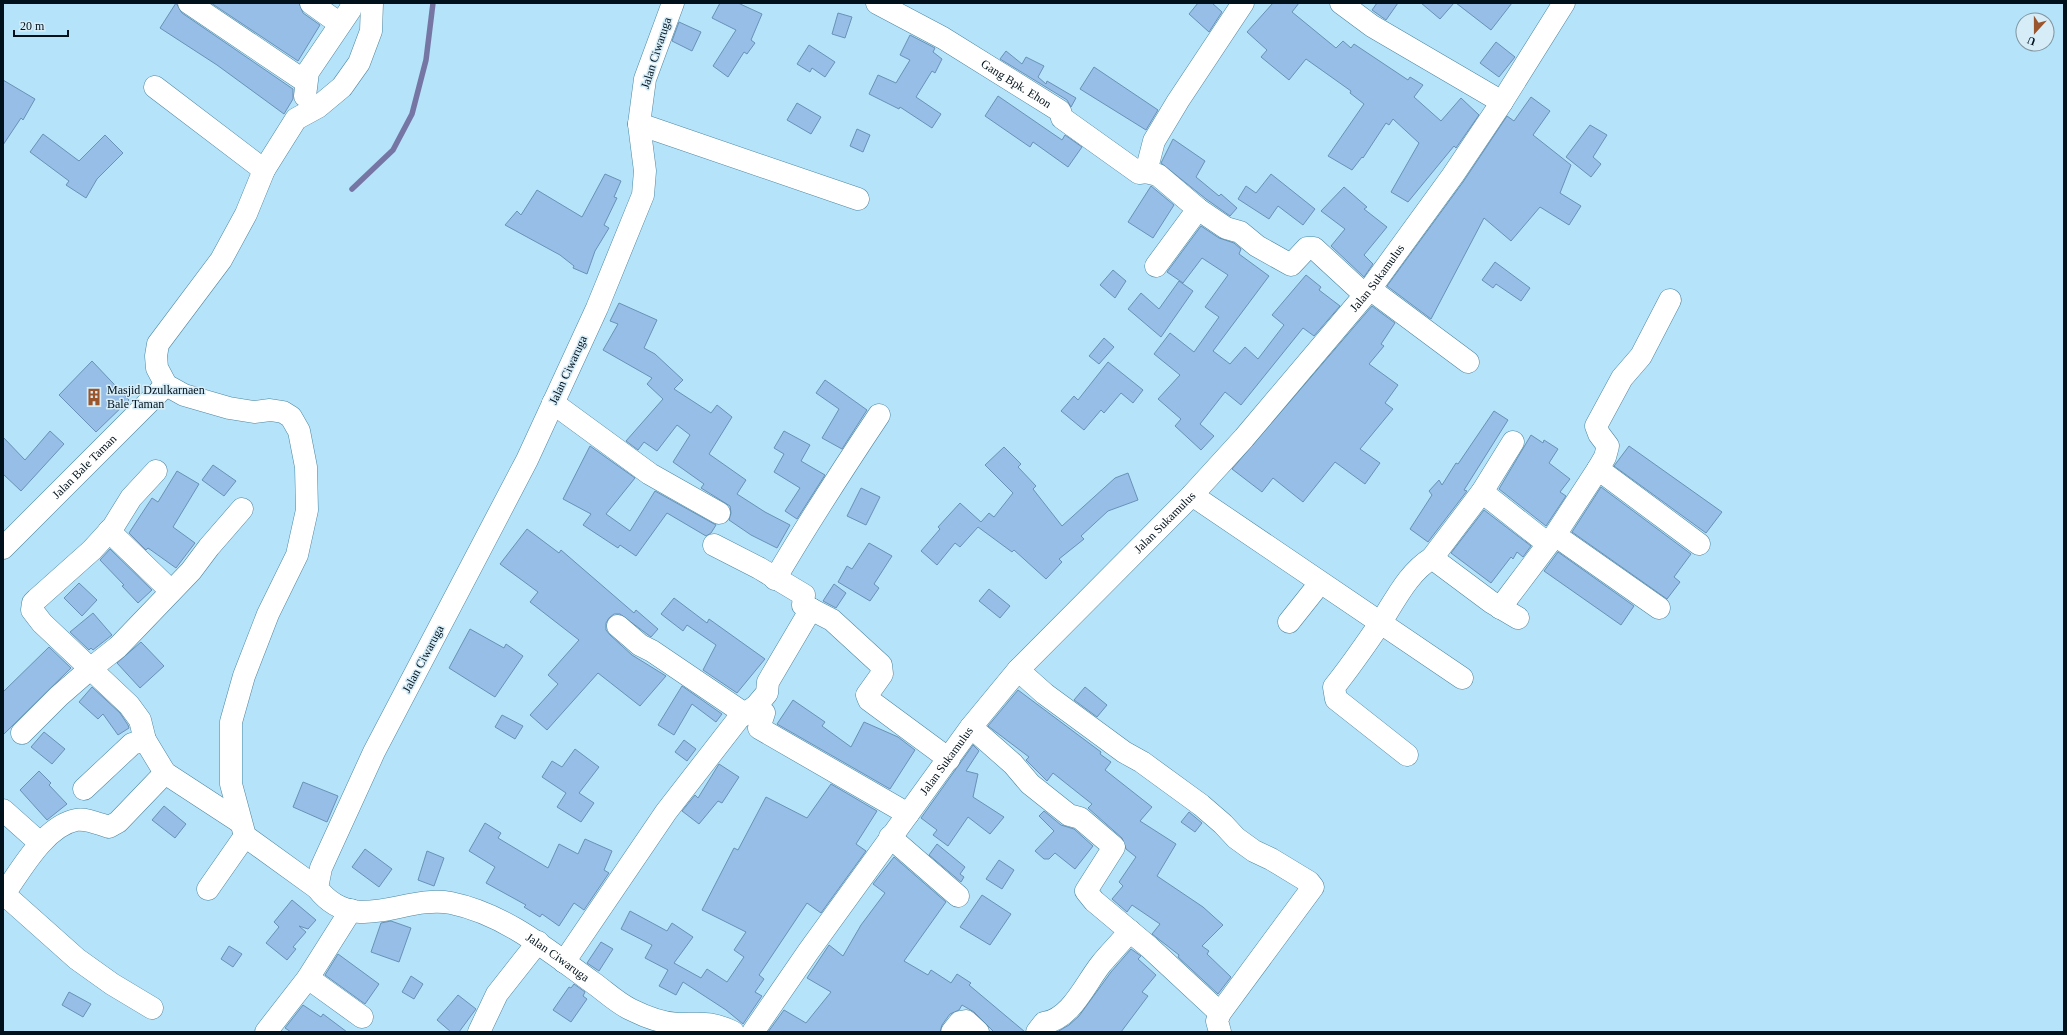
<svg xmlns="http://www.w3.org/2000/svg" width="2067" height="1035" font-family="Georgia,serif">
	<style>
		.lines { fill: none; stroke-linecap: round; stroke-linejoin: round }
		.stream { stroke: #7676a5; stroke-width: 5.5 }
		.building { fill: #96bee6; stroke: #6a91b7 }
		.minor-casing { stroke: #4d87a1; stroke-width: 23 }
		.minor { stroke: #fff; stroke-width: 22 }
		.labels { text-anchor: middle; stroke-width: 3; stroke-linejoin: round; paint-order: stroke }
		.street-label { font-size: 12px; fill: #00111b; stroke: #d6edf8 }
		.poi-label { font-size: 12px; fill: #00111b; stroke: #d6edf8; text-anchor: start }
	</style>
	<rect width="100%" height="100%" fill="#b4e3fa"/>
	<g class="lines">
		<polyline class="stream" points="352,189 393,150 412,114 426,60 433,3"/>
	</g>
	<g class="building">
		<polygon points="176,3 182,13 293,89 293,99 284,114 217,65 160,28"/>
		<polygon points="211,3 299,3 303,13 320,25 298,61"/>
		<polygon points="720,3 738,3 762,14 751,40 755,43 747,54 744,52 728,77 713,66 736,30 712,18"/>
		<polygon points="1198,3 1212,3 1222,12 1209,32 1189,14"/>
		<polygon points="1273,3 1299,3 1292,12 1336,48 1343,41 1351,48 1354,44 1408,80 1410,77 1423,85 1414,97 1441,121 1461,98 1479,115 1456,148 1454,146 1408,202 1391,192 1419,143 1393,119 1389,125 1386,123 1363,158 1362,157 1352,170 1328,156 1364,104 1350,93 1351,91 1306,59 1289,80 1261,57 1267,50 1247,32"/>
		<polygon points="1377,3 1398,3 1386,20 1372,10"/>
		<polygon points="1421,3 1454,3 1440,19"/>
		<polygon points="1456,3 1512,3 1491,30"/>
		<polygon points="838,13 852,17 845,38 832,34"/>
		<polygon points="679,22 701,32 692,51 672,41"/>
		<polygon points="910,35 935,48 933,52 942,59 935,73 932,71 916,97 941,114 932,128 900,107 899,109 869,94 878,75 896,83 910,60 900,55"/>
		<polygon points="1496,42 1515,57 1499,77 1480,63"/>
		<polygon points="809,45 835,62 825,77 812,68 810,72 797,64"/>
		<polygon points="1006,51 1022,64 1026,57 1044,66 1038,77 1046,84 1047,81 1076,98 1071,107 1067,100 1000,59"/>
		<polygon points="1094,67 1158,110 1146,130 1080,89"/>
		<polygon points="3,80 35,99 23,120 21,118 3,145"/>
		<polygon points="998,96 1062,140 1065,135 1082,147 1068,167 1033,142 1030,147 985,116"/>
		<polygon points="1531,97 1550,111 1533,135 1571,165 1560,193 1581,206 1569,225 1540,207 1511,241 1484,218 1431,319 1387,286 1463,182 1507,116 1514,121"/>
		<polygon points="797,103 821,117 811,134 787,120"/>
		<polygon points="1590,125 1607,135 1593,157 1601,164 1591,177 1566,157"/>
		<polygon points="857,129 870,135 863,152 850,146"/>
		<polygon points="43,134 79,161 105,135 123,153 97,179 86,198 66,185 69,181 30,152"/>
		<polygon points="1173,139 1205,161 1196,177 1219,196 1221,194 1237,208 1230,216 1206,199 1161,163"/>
		<polygon points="605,174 621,181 614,197 617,198 604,225 609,228 595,251 587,274 573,268 574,266 560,255 505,225 517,211 521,215 537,190 582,217"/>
		<polygon points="1271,174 1315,209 1303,225 1278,206 1269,219 1238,199 1246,186 1256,193"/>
		<polygon points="1151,186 1174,205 1153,238 1128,222"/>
		<polygon points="1344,187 1367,207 1364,209 1387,227 1364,255 1373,264 1364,277 1331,246 1345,229 1321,211"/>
		<polygon points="1201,226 1219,238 1234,243 1241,249 1239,254 1269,276 1213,351 1230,364 1245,347 1258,359 1284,325 1272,315 1306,275 1321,287 1319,290 1340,306 1314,336 1303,328 1241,405 1225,392 1200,424 1214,436 1201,450 1175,426 1181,419 1158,399 1180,375 1154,354 1170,333 1194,352 1219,317 1205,307 1228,275 1202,258 1183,283 1167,272"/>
		<polygon points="1495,262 1530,288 1521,301 1496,284 1493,288 1482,280"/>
		<polygon points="1113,270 1126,281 1115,298 1100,285"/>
		<polygon points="1179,281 1193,291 1161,337 1128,309 1141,293 1159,309"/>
		<polygon points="619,303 657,320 644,348 655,354 683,380 674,389 711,413 717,405 732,417 709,454 746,480 737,494 765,512 790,525 777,548 751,535 729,520 731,513 730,506 701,488 704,484 673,462 690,435 677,425 657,451 644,442 638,450 626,441 663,399 647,384 652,378 603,350 618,324 610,321"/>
		<polygon points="1372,306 1395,323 1381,344 1384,346 1369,364 1398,385 1385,403 1393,409 1360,449 1380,463 1365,484 1335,462 1303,502 1273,478 1262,492 1232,469"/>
		<polygon points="1104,338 1114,347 1099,364 1089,356"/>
		<polygon points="92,361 129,400 96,432 59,395"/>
		<polygon points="1108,362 1143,390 1133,403 1121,393 1104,413 1101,410 1084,430 1061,411 1074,396 1078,400"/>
		<polygon points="825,380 867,410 842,449 822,438 839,409 816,393"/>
		<polygon points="1494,411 1508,420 1464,490 1467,491 1428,542 1410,529 1432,495 1429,491 1439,480 1442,485 1456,463 1458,464"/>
		<polygon points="50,431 64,444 21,491 3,474 3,437 25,460"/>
		<polygon points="784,431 810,445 801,461 825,475 797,519 785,511 800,488 774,472 784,454 774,448"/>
		<polygon points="1531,435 1543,443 1544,440 1558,449 1549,463 1570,479 1560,492 1566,496 1546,526 1499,489"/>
		<polygon points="590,446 635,478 606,514 630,531 655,491 716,525 711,533 706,536 667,513 636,556 620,545 618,548 583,525 591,514 563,499"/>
		<polygon points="1629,446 1722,512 1706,533 1614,466"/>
		<polygon points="1004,447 1021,464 1018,467 1036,486 1033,489 1062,526 1115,478 1128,473 1138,500 1108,511 1081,536 1084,539 1059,559 1062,562 1046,579 1014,550 1012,552 978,527 960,547 955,543 937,565 921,551 940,529 938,527 960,503 981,522 989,513 994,517 1013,493 985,465"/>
		<polygon points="213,465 236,481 224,496 202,480"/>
		<polygon points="177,471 199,484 173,527 195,543 176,568 148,548 146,550 129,533 152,498 158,502"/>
		<polygon points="1601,487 1691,554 1674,577 1680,582 1667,599 1572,532"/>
		<polygon points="861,488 880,497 866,525 847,516"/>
		<polygon points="1484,510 1531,546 1523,557 1517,552 1513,559 1511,557 1491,583 1451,553"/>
		<polygon points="527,529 559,553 561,550 634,613 636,610 658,629 651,637 620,614 614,614 609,618 606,623 606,630 610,635 632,655 666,676 640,706 598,673 547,730 530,715 558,684 548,675 579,640 530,602 538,592 500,564"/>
		<polygon points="869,543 892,556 874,584 879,588 870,601 838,582 847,566 852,569"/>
		<polygon points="110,549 152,590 138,603 122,586 124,585 100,560"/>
		<polygon points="1558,552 1634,606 1621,625 1544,571"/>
		<polygon points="79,583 97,600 82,616 64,598"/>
		<polygon points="834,584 846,593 836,608 823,601"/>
		<polygon points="989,589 1010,606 1000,618 979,601"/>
		<polygon points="674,598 707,623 709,619 765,659 737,693 703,670 716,645 687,625 683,631 661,614"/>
		<polygon points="93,613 112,635 93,650 91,648 89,650 70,632"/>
		<polygon points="470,629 504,648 506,644 523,656 495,697 449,668"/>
		<polygon points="141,642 164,666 140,688 117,663"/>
		<polygon points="49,647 71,668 3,735 3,692"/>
		<polygon points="682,686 722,714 716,722 692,704 674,735 658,725"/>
		<polygon points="92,687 120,713 128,725 129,728 118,735 103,714 98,719 79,702"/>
		<polygon points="1085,687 1107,705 1097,717 1074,700"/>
		<polygon points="1018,690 1101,752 1100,754 1111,762 1105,770 1152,807 1140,821 1176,844 1157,876 1203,907 1223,925 1202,946 1209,951 1207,954 1231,977 1218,994 1178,957 1179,955 1152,934 1160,924 1132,905 1127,912 1112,899 1123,886 1119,882 1136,857 1126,849 1122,838 1088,808 1092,804 1053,773 1047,781 1026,760 1029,757 988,726"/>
		<polygon points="793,700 825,722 822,726 851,747 864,722 898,737 915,750 890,789 777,724"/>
		<polygon points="502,715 523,726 515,739 495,727"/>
		<polygon points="44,732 65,749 52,764 31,747"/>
		<polygon points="684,740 696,749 687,761 675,752"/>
		<polygon points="973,745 979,751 966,771 978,774 973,797 1004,817 990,834 968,817 948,846 933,835 937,830 921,818"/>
		<polygon points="575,749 599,767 579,793 594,803 581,822 557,807 566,793 542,777 552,761 562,767"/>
		<polygon points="719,764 739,777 722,803 718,801 699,824 682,811 695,795 698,798"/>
		<polygon points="39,771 51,783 49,785 67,804 47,820 20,790"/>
		<polygon points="303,782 338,796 327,822 293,807"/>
		<polygon points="831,784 877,811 856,844 866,851 821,913 807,903 759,975 764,979 755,992 762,996 743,1024 726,1010 683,982 676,995 659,986 668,970 645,958 652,945 621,929 630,911 667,931 672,923 693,937 674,963 701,978 707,969 727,982 744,957 734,950 746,932 702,910 734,848 738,850 766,797 807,818"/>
		<polygon points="164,806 186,824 175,838 152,820"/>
		<polygon points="1044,811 1061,825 1074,829 1093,846 1075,869 1055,853 1049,859 1044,859 1035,851 1054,831 1039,816"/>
		<polygon points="1189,812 1202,823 1195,832 1181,822"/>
		<polygon points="485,823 501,833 498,838 548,868 559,844 578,854 585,839 612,851 604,870 609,873 584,910 574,903 559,926 542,914 540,917 524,907 526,905 486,883 495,867 469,851"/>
		<polygon points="937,844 965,867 960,874 964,877 961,882 929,855"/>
		<polygon points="365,849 392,869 379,887 352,867"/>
		<polygon points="427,851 444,858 434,886 418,880"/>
		<polygon points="894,857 946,902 904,961 928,975 931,970 951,983 957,974 971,983 969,985 1025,1032 994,1032 974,1012 962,1005 959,1010 950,1014 942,1025 940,1032 768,1032 784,1010 806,1023 831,992 807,978 829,945 843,956 861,925 885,893 873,884"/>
		<polygon points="999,860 1014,870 1002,889 986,879"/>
		<polygon points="982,895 1011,914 990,945 960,927"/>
		<polygon points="292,900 316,920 308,929 299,926 306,932 293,947 296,949 287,960 266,943 279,927 274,922"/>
		<polygon points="391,921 411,928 399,962 371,952 381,923"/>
		<polygon points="601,942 613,949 599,971 587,963"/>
		<polygon points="229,946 242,954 233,967 221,959"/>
		<polygon points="1131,949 1141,956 1138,959 1156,975 1142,992 1148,996 1121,1032 1057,1032 1069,1025 1079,1016 1111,972"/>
		<polygon points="338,954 379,984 365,1004 325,975"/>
		<polygon points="411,976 423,984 414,999 402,992"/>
		<polygon points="574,984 585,992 583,996 587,999 571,1022 553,1010 569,987 571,988"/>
		<polygon points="69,992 91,1004 83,1017 62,1005"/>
		<polygon points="458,995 476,1009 459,1032 451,1032 437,1020"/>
		<polygon points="303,1005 321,1017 323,1014 347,1032 291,1032 285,1028"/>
	</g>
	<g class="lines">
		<g class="minor-casing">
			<g id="minor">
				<polyline points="189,3 306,82"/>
				<polyline points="311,3 340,24"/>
				<path id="s1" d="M673 3 645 79 639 124 645 171 643 195 597 308 527 460 374 752 321 868 317 888C355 937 404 894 451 903 505 914 549 951 592 982 605 991 618 1004 632 1010 646 1017 661 1023 678 1024 701 1024 710 1021 733 1032"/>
				<path id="s2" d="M877 3 943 38 1060 111 1062 118 1139 173 1146 172"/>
				<polyline points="1243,3 1178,101 1154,141 1146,172 1158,175 1198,209 1226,228 1240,232 1257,246 1291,265 1307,248 1314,248 1365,295"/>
				<polyline points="1341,3 1372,26 1502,102"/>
				<polyline points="155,87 264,170"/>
				<polyline points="305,96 308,72 350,10 352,3"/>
				<polyline points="639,124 858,199"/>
				<polyline points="1156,266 1198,209"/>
				<polyline points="1370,289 1468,362"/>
				<polyline points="553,403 650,474 719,513"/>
				<polyline points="1598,469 1605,457 1608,446 1599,434 1596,426 1622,378 1641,356 1670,300"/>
				<polyline points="156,471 131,498 113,527 92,550 37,599 33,603 32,610 42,623 129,705 140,720 145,740 165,773 240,822"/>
				<polyline points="1482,492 1548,544"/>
				<polyline points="1192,495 1462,678"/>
				<polyline points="109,531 171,591"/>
				<polyline points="1555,535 1659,608"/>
				<polyline points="714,545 759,568 804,595 803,605 832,620 881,665 882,674 867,695 869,700 949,759"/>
				<path id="s3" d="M3 548 166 385"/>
				<polyline points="1432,558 1482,492 1513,442"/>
				<path d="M775 579C808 523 843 469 879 415"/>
				<polyline points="1500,608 1555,535 1598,469 1699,544"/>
				<polyline points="1289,622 1320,583"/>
				<polyline points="618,626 640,645 652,651 745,714"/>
				<polyline points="1018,670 1045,694 1124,752 1142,762 1201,805 1223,824 1236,838 1254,851 1271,859 1309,882 1313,887 1220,1013 1217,1021 1220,1032"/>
				<polyline points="756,706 764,713 759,728 908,814"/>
				<polyline points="971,727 1013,764 1030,784 1069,815 1080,818 1114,847 1086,891 1094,901 1149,947 1220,1013"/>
				<polyline points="22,733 59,696 90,669 118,647 191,571 209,547 242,509"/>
				<path d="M1407 755 1336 699 1334 687C1351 666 1366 644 1381 622 1396 599 1408 573 1432 558L1491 602 1518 618"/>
				<polyline points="84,789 132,744 145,740"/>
				<polyline points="3,810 40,843"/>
				<polyline points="890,837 958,896"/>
				<polyline points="317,888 245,836 231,784 231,722 244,676 268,614 297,555 307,510 306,467 299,431 291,417 283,412 270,410 254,412 229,408 184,395 166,385 157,368 156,356 158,344 221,260 246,214 264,170 296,119 318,107 342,87 359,63 371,31 372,3"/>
				<polyline points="208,889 245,836"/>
				<polyline points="564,962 666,812 739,718 756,706 767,693 768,682 811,609"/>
				<polyline points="308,978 362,1017"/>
				<path d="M152 1008 112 984 77 959 4 894C21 870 45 826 76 820 86 818 99 824 109 827L118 822 165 773"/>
				<polyline points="266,1032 308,978 351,910"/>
				<polyline points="479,1032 497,994 538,942"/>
				<path id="s4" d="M753 1032 808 952 971 727 1018 670 1192 495 1244 438 1370 289 1453 175 1502 102 1564 3"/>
				<polyline points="952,1032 960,1022 966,1021 978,1032"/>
				<path d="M1037 1032 1044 1023C1071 1019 1085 984 1101 964 1110 953 1121 942 1130 931"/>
			</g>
		</g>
		<use href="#minor" class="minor"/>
	</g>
	<defs>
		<g id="building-bare" transform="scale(1.38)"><path d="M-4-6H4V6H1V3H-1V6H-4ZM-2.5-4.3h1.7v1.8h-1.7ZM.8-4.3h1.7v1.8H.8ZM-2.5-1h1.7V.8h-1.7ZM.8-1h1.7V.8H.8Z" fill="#9b552c" stroke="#d6edf8" stroke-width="2.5" paint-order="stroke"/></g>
	</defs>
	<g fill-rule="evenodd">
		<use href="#building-bare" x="94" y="397"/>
	</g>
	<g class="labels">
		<g class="street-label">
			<text transform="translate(656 53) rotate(-72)" y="4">Jalan Ciwaruga</text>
			<text dy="4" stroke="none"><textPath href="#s2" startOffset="161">Gang Bpk. Ehon</textPath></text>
			<text dy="4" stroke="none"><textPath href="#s4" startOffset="981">Jalan Sukamulus</textPath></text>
			<text transform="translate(568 370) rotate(-65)" y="4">Jalan Ciwaruga</text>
			<text dy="4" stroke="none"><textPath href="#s3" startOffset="115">Jalan Bale Taman</textPath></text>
			<text dy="4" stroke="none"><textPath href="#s4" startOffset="657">Jalan Sukamulus</textPath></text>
			<text transform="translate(423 659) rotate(-62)" y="4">Jalan Ciwaruga</text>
			<text dy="4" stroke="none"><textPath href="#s4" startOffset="333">Jalan Sukamulus</textPath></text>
			<text dy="4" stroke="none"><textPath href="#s1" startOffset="1228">Jalan Ciwaruga</textPath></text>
		</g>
		<g class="poi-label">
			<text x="107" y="394">Masjid Dzulkarnaen<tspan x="107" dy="14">Bale Taman</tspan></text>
		</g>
	</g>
	<rect width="2067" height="1035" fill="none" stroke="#00111b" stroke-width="8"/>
	<g transform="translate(2035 32) rotate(201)"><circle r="19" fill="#d6edf8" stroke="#8095a0"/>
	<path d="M0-3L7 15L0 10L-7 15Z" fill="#9b552c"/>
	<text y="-6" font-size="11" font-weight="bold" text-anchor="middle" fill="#00111b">U</text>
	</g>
	<path d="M14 30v6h54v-6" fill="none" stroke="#00111b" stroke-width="2"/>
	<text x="20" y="30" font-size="12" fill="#00111b" stroke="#d6edf8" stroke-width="3" paint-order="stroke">20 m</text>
</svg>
